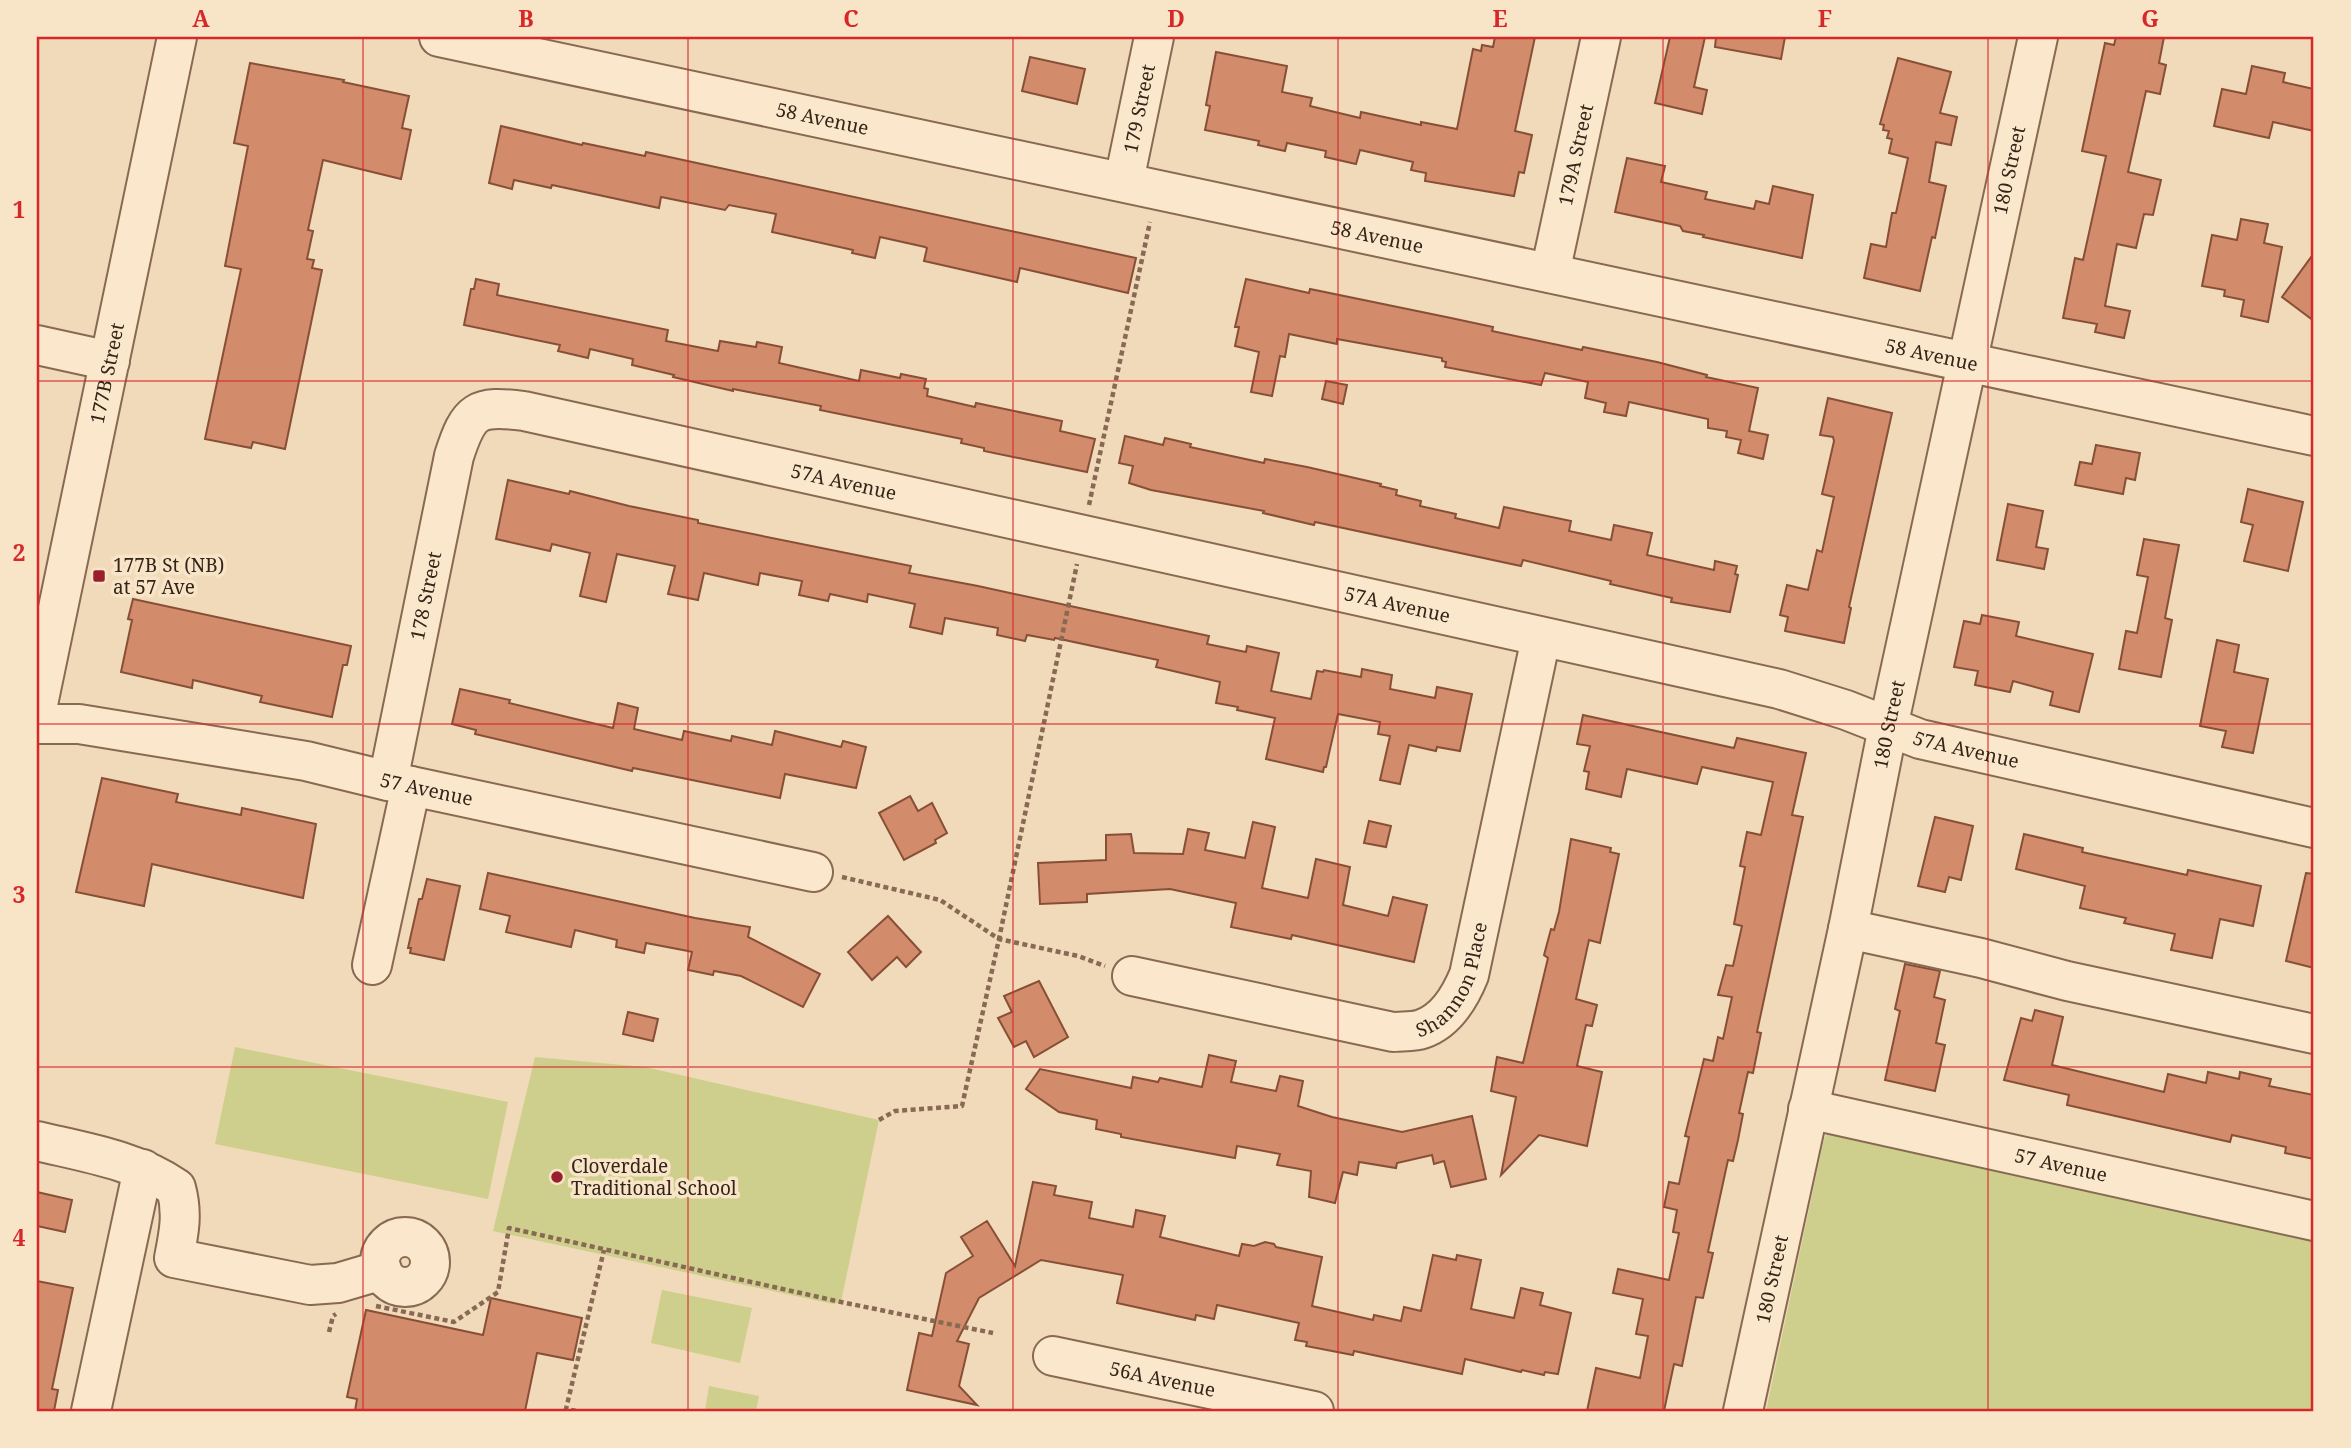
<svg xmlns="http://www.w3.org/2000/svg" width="2351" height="1448" font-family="'Noto Serif',serif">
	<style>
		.green { fill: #cecf8c }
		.building { fill: #d28b6b; stroke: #884f37; stroke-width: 2 }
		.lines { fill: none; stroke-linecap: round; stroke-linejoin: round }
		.minor-casing { stroke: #886953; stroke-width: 42 }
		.path { stroke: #886953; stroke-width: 4.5; stroke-dasharray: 5 3.5; stroke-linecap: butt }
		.minor { stroke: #fbe8cc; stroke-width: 38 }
		.grid { fill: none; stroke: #d62828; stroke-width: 2; stroke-opacity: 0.55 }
		.poi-dot { fill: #9b1e2c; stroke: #f8e5c8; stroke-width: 2.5 }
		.labels { text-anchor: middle; stroke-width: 7; stroke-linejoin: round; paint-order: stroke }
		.street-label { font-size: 19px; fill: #352419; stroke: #f8e5c8 }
		.poi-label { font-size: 19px; fill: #352419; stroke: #f8e5c8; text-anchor: start }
		.neatline { fill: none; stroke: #d62828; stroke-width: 2.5 }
		.grid-label { font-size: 23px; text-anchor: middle; font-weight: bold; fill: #d62828 }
	</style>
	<rect width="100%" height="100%" fill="#f1dab9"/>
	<g class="green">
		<polygon points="235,1047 508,1102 488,1199 215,1144"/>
		<polygon points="535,1057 645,1067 879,1120 841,1302 833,1304 493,1231"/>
		<polygon points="1830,1129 2314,1229 2314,1411 1766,1411 1824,1139"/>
		<polygon points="662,1290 752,1308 740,1363 651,1343"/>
		<polygon points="709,1386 759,1396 756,1411 705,1411"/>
	</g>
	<g class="building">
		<polygon points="1495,37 1535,37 1515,131 1532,135 1524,173 1519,172 1514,196 1425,181 1426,173 1411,170 1413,162 1360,150 1356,164 1325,157 1326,151 1287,143 1285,151 1258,145 1259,141 1205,130 1210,106 1206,105 1216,52 1287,66 1282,92 1312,98 1310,106 1360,118 1361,112 1421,125 1421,122 1457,129 1473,49 1481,51 1482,45 1493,47"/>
		<polygon points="1670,37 1705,37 1694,87 1707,90 1702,114 1655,103"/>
		<polygon points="1716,37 1785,37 1781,59 1715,47"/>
		<polygon points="2116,37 2164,37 2159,63 2166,65 2160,94 2146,91 2128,172 2161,180 2153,215 2144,214 2136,248 2117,244 2105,306 2130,311 2124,338 2095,332 2097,324 2063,318 2075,258 2083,260 2106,156 2082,151 2105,43 2114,45"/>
		<polygon points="1030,57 1085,69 1077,104 1022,91"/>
		<polygon points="1898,58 1951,72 1940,113 1957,117 1951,145 1936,142 1929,182 1946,186 1935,238 1932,237 1920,291 1864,278 1871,244 1886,247 1892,213 1896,213 1908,158 1889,153 1892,139 1887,138 1889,131 1883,130 1884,125 1880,124"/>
		<polygon points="250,63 344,80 343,82 409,96 402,128 411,130 401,179 323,160 308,230 313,231 307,259 314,260 312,268 322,270 285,449 253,442 251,448 205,439 241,269 225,266 248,146 234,143"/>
		<polygon points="2252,66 2285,73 2283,82 2314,89 2314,131 2273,122 2269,138 2214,126 2222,89 2246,94"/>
		<polygon points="501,126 582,145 583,143 645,156 646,152 1136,258 1128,293 1020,268 1017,282 924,261 927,248 925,247 880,237 875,258 852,253 853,250 772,232 776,214 729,205 725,210 661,197 659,208 552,185 551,188 514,180 512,189 489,183"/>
		<polygon points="1627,158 1665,166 1661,182 1707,192 1705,199 1754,209 1756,201 1769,204 1773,186 1813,195 1802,258 1703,237 1704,235 1683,231 1680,226 1615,212"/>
		<polygon points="2241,219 2268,224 2264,243 2282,247 2268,322 2241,316 2244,300 2224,296 2225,290 2202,286 2212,235 2237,240"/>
		<polygon points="2314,253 2314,321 2282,297"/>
		<polygon points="476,279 499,284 497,295 668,330 666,341 718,351 720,341 756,347 757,342 782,347 779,363 859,381 861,370 900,378 901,374 926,379 924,388 928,389 927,396 975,407 976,403 1062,421 1060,431 1095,439 1087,472 984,451 984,448 961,443 962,439 820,410 821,406 733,389 733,391 673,377 674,375 632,365 633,359 590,349 588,358 558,351 560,345 464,325 471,289 474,289"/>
		<polygon points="1246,279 1309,293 1310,289 1451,318 1493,327 1492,331 1582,350 1583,347 1657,362 1707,375 1706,377 1758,388 1749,431 1768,435 1763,459 1738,453 1741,440 1726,437 1727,431 1708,428 1708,419 1629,402 1626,416 1604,412 1606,403 1585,398 1588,382 1545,373 1541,385 1445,367 1446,362 1442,361 1442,358 1337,339 1337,344 1289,334 1285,357 1280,356 1272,396 1251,392 1259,352 1235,346 1239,327 1235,327"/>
		<polygon points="1326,381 1347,385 1343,404 1322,399"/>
		<polygon points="1828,398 1892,413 1849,607 1851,608 1844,643 1785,631 1788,617 1780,615 1787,585 1808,590 1817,550 1822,552 1834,497 1822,494 1834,441 1833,437 1820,435"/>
		<polygon points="1125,436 1163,445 1165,438 1191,444 1190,447 1264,463 1265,459 1307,467 1381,484 1380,486 1397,490 1396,495 1421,501 1420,506 1456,514 1455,518 1499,528 1504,507 1571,521 1569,531 1611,540 1614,525 1652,533 1647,555 1714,570 1715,561 1737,566 1735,574 1738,575 1730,612 1671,602 1672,598 1610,584 1611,581 1523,560 1521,566 1315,522 1314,525 1263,513 1264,511 1151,490 1129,483 1133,466 1119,463"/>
		<polygon points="2096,445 2140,453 2135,480 2126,478 2123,494 2075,485 2080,462 2092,464"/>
		<polygon points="508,480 569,494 570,491 629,506 698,520 698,523 911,566 909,573 978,586 1209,636 1207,644 1246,652 1247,646 1279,653 1271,691 1311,699 1317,671 1323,672 1324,670 1361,677 1362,669 1392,675 1390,689 1435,698 1437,687 1472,694 1460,751 1437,747 1436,751 1409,745 1400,784 1380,780 1390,736 1378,734 1380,722 1338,714 1326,767 1324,767 1323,772 1266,759 1275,718 1237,710 1238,707 1216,703 1220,682 1156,667 1158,660 1055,638 1054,640 1027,635 1025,641 997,635 998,628 945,618 942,634 910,627 915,604 868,594 867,602 830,594 828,601 799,595 802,581 760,573 758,585 704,573 698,600 668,594 675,566 617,554 606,602 580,596 590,553 552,544 550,551 496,539"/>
		<polygon points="2248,489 2303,502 2288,571 2244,561 2253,525 2241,522"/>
		<polygon points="2008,504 2043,511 2036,547 2048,549 2044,569 1997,560"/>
		<polygon points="2144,539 2179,545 2165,618 2172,620 2161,677 2119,669 2126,631 2137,633 2148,577 2137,575"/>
		<polygon points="133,599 351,646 347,665 343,665 332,717 260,702 262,696 193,680 192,688 121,672 132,620 128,619"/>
		<polygon points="1982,615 2019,622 2016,636 2093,654 2079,712 2050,705 2053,692 2013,681 2010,692 1975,685 1978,671 1954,667 1964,621 1980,624"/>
		<polygon points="2217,640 2239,645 2234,672 2268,679 2253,753 2222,747 2226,731 2200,726"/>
		<polygon points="460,689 510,700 509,703 613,728 618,703 638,708 634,729 682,740 684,731 731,741 732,736 772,745 775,731 841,747 843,741 866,747 856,788 785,774 780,798 633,768 632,771 475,734 476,730 452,724"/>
		<polygon points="1583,715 1734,748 1737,738 1806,753 1792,815 1803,817 1757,1032 1761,1033 1753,1073 1748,1072 1739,1113 1743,1114 1738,1140 1733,1161 1728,1160 1708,1252 1713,1253 1703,1298 1696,1297 1682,1366 1674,1364 1664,1411 1587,1411 1596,1368 1640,1378 1648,1336 1636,1334 1643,1299 1613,1293 1618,1269 1669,1280 1679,1233 1673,1232 1677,1210 1664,1207 1669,1182 1679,1184 1689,1137 1685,1136 1704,1059 1713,1061 1718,1037 1723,1039 1732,997 1718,995 1726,965 1733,966 1742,926 1734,924 1745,867 1740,866 1747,832 1761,835 1773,782 1702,767 1697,784 1627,769 1621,797 1586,789 1589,772 1584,771 1590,746 1577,744"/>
		<polygon points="102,778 178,794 176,802 241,815 242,808 316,824 303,898 152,864 144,906 76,892"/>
		<polygon points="910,796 918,811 932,803 947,833 935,840 936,843 904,860 879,813"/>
		<polygon points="1935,817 1973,826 1961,880 1949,877 1945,892 1918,886"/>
		<polygon points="1369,821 1391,826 1386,847 1364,843"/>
		<polygon points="1253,822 1275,827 1262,888 1308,898 1316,859 1350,867 1343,905 1388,916 1393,897 1427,905 1414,962 1292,935 1291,939 1231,927 1236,903 1170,889 1087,894 1087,902 1040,904 1038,863 1106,860 1106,835 1131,834 1134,853 1183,854 1188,829 1209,833 1205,850 1245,858"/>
		<polygon points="2024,834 2083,848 2082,852 2187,875 2188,870 2261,886 2253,926 2220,919 2212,958 2171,950 2175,934 2124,923 2126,918 2080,908 2085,886 2016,869"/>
		<polygon points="1571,839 1611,848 1610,852 1619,854 1600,943 1589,940 1576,999 1597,1005 1592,1026 1586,1025 1577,1066 1602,1072 1587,1146 1539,1135 1501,1175 1516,1097 1491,1091 1497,1057 1523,1063 1548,958 1544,955 1551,929 1554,930 1559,912"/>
		<polygon points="488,873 695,918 750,927 748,937 820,974 803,1007 741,976 714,971 713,975 688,970 692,952 688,951 646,943 644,953 616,947 617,940 575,930 571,947 506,932 510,916 480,909"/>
		<polygon points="2306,873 2314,874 2314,968 2286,961"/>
		<polygon points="427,879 460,886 444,960 410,953 411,948 408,948 419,899 422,899"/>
		<polygon points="888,916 921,952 906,967 897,957 872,980 848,952"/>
		<polygon points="1905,964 1940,971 1934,997 1945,1000 1936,1043 1945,1045 1935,1091 1885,1080 1900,1011 1895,1009"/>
		<polygon points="1039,981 1068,1037 1034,1057 1026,1041 1014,1047 998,1018 1012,1012 1004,996"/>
		<polygon points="2035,1010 2063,1017 2052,1065 2164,1092 2168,1074 2206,1083 2208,1072 2239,1079 2240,1072 2271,1079 2269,1086 2314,1095 2314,1159 2285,1153 2286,1147 2232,1135 2230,1142 2067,1105 2069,1095 2004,1080 2021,1018 2032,1021"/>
		<polygon points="628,1012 658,1019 653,1041 623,1034"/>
		<polygon points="1209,1055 1236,1061 1231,1082 1276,1091 1280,1076 1303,1081 1298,1106 1332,1117 1402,1132 1472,1116 1486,1179 1451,1187 1444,1161 1434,1164 1432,1155 1397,1163 1396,1168 1359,1162 1357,1175 1343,1172 1335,1203 1309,1197 1311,1171 1277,1165 1280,1154 1237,1146 1235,1158 1121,1137 1121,1134 1096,1129 1097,1120 1059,1112 1026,1089 1040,1069 1131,1088 1133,1077 1158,1082 1160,1078 1202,1087"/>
		<polygon points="1033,1182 1056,1186 1054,1195 1092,1202 1089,1218 1133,1227 1136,1210 1165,1216 1160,1237 1239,1256 1242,1244 1254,1246 1265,1242 1274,1244 1276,1247 1322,1257 1312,1306 1373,1320 1374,1315 1401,1321 1404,1307 1421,1311 1433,1255 1456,1260 1457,1255 1481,1260 1471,1309 1514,1318 1521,1288 1543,1293 1540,1305 1571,1313 1558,1374 1545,1372 1544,1375 1522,1370 1521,1372 1465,1359 1462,1374 1354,1351 1353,1355 1306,1346 1307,1342 1295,1340 1299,1323 1217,1305 1214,1319 1196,1315 1195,1320 1117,1303 1123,1275 1041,1260 979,1298 957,1341 969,1344 959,1386 977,1405 907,1390 919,1333 932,1336 946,1273 973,1256 961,1237 987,1221 1015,1266"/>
		<polygon points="37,1192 72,1200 65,1232 37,1226"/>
		<polygon points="37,1281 73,1288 52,1389 58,1390 54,1411 37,1411"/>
		<polygon points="491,1298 582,1318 573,1360 537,1353 525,1411 355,1411 357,1399 347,1397 366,1310 483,1335"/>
	</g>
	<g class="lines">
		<g class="minor-casing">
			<g id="minor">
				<path id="s1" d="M439 37 2314 436"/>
				<path id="s2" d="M1124 181 1154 37"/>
				<path id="s3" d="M1550 273 1601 37"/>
				<polyline points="37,345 110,361"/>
				<path id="s4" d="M37 709 177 37"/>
				<path id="s5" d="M37 724H79L306 761 388 781 813 872"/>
				<path id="s6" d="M388 781 454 456C469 410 476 405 524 411L1779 689 1846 710 1920 739 2314 828"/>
				<polyline points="1848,929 1981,958 2067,981 2314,1034"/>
				<polyline points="372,965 411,786"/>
				<path id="s7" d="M1132 976 1393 1032C1402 1031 1414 1032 1422 1029 1446 1021 1460 997 1469 975L1541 638"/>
				<path id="s8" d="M1808 1109 2314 1221"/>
				<path d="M37 1141C83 1152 136 1160 176 1188 183 1213 179 1233 174 1258L310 1285 338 1283 382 1270"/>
				<circle cx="405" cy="1262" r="25"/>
				<path id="s9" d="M1053 1356 1314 1411"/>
				<polyline points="91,1411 143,1169"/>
				<path id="s10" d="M1743 1411 1848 929 1888 727 2038 37"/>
			</g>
		</g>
		<g class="path">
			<polyline points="1089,505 1150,222"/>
			<polyline points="842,877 940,900 999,939 1077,564"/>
			<polyline points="879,1120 895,1111 962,1106 999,939 1078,956 1105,966"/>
			<polyline points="376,1306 454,1322 498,1292 509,1228 841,1302 993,1333"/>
			<polyline points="329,1332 333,1316 336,1314"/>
			<polyline points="576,1411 566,1409 604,1250"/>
		</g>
		<use href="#minor" class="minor"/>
	</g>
	<path class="grid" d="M363 37V1411M688 37V1411M1013 37V1411M1338 37V1411M1663 37V1411M1988 37V1411M37 381H2314M37 724H2314M37 1067H2314"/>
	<g class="poi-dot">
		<rect x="92" y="569" width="14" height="14" rx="3.5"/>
		<circle cx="557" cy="1177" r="7"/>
	</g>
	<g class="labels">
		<g class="street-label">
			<text dy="7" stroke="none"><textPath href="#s2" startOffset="74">179 Street</textPath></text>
			<text dy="7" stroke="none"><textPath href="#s1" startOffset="392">58 Avenue</textPath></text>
			<text dy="7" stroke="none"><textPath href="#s3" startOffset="121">179A Street</textPath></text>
			<text dy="7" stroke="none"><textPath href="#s10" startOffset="1269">180 Street</textPath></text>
			<text dy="7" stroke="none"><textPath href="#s1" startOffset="959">58 Avenue</textPath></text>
			<text dy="7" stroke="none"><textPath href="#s1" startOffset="1526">58 Avenue</textPath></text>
			<text dy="7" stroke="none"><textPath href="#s4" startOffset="343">177B Street</textPath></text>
			<text dy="7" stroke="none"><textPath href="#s6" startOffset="756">57A Avenue</textPath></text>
			<text dy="7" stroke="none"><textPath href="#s6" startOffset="189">178 Street</textPath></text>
			<text dy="7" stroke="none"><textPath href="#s6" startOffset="1323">57A Avenue</textPath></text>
			<text dy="7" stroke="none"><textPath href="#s10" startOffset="702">180 Street</textPath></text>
			<text dy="7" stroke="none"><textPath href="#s6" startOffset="1911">57A Avenue</textPath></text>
			<text dy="7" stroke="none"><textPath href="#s5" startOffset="396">57 Avenue</textPath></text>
			<text dy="7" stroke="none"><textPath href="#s7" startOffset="357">Shannon Place</textPath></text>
			<text dy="7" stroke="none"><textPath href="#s8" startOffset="259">57 Avenue</textPath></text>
			<text dy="7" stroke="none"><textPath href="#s10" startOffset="135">180 Street</textPath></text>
			<text dy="7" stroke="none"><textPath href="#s9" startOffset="112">56A Avenue</textPath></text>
		</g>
		<g class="poi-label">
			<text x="113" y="572">177B St (NB)<tspan x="113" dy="22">at 57 Ave</tspan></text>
			<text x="571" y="1173">Cloverdale<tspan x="571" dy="22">Traditional School</tspan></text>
		</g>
	</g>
	<rect width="2351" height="1448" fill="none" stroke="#f8e5c8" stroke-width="77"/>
	<rect x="38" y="38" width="2274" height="1372" class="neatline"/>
	<g class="grid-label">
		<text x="201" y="27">A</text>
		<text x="526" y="27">B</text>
		<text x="851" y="27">C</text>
		<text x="1176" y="27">D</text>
		<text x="1500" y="27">E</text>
		<text x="1825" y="27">F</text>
		<text x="2150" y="27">G</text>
		<text x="19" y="218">1</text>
		<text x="19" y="561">2</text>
		<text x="19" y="903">3</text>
		<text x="19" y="1246">4</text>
	</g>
</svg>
